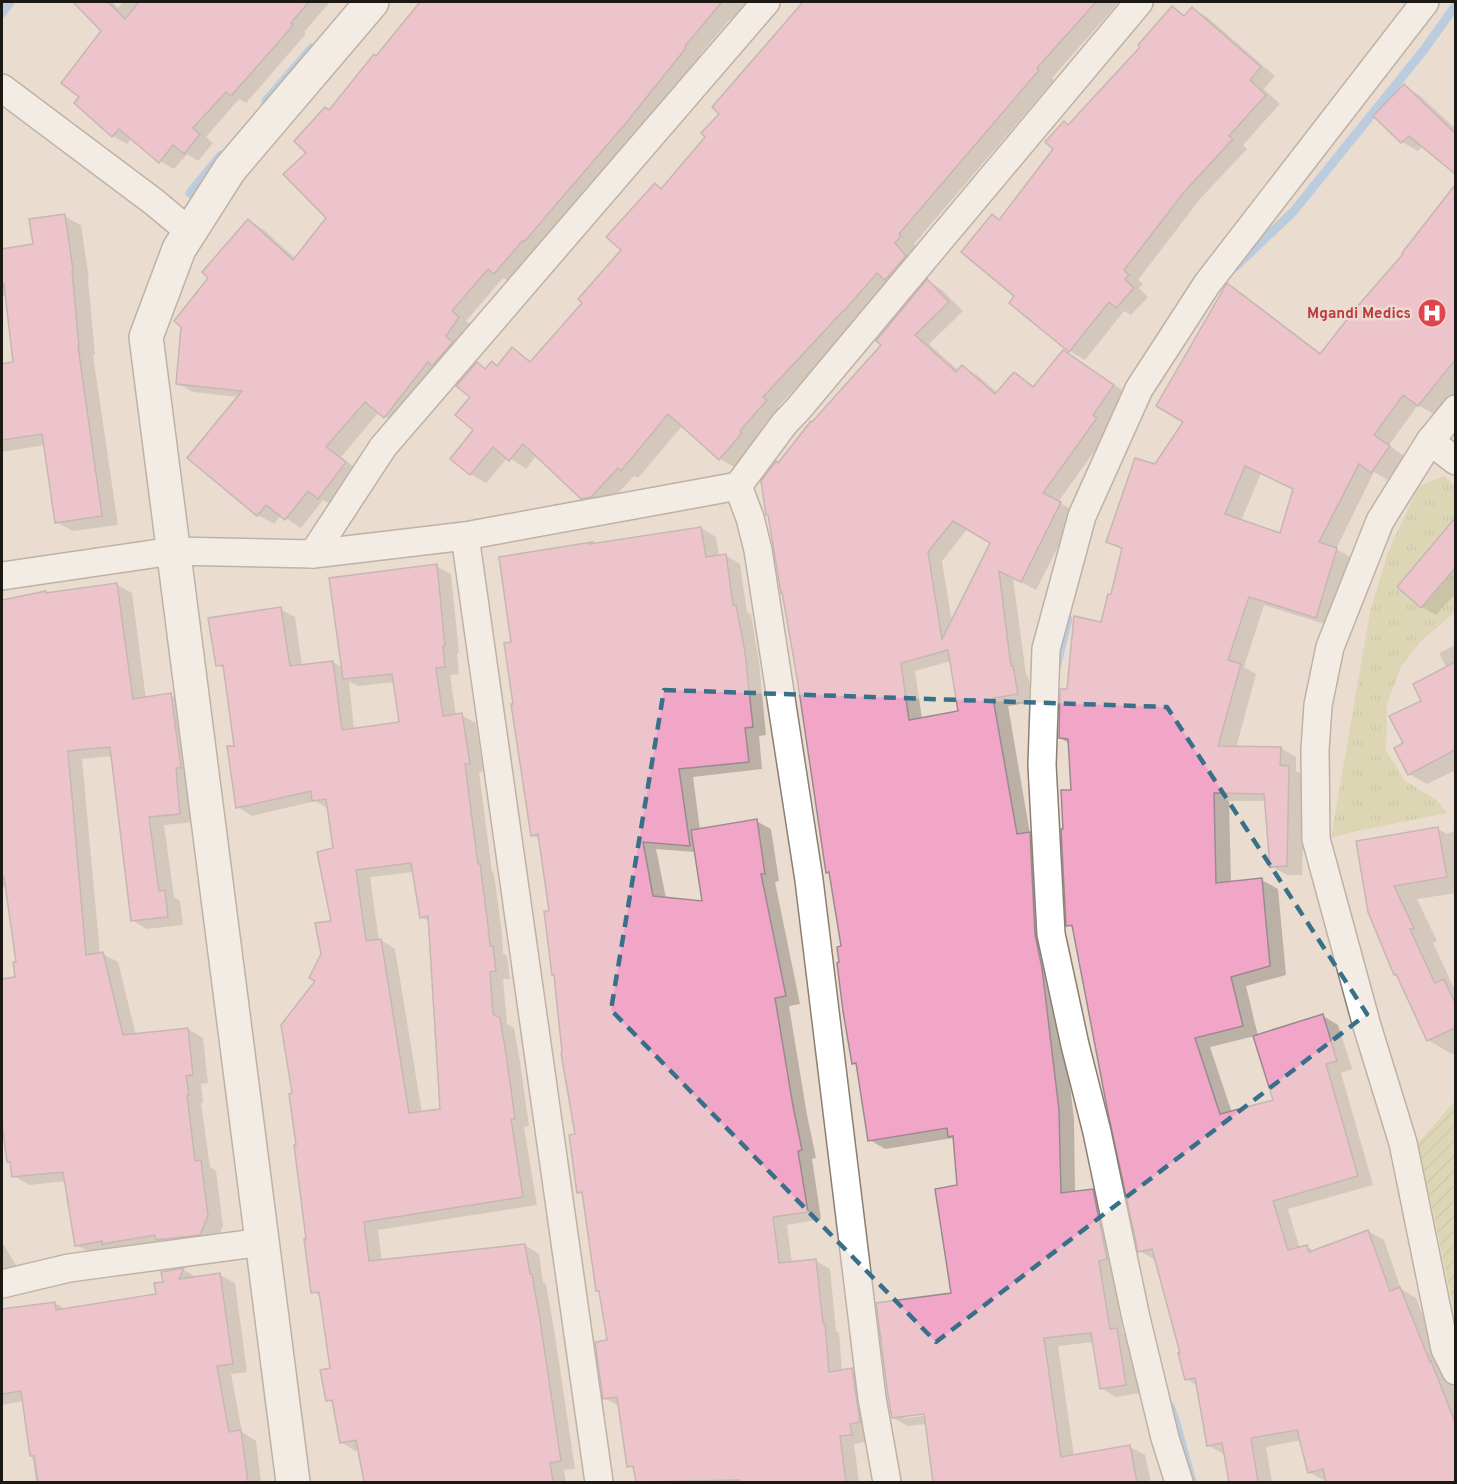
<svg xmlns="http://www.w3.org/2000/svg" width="1457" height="1484" font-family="Overpass,sans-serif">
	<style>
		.grass { fill: url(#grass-tufts) }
		.garden { fill: url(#garden-furrows) }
		.shadow { fill: #0003; fill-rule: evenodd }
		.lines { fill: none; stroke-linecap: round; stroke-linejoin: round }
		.stream { stroke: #80b8ef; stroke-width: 9 }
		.building { fill: #f2a6c7; stroke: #9b8990; stroke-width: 1.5; fill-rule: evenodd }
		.minor-casing { stroke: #8b7e72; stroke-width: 30 }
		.tertiary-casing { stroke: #8b7e72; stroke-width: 36 }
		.minor { stroke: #fff; stroke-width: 27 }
		.tertiary { stroke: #fff; stroke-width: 33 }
		.marked { fill: none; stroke: #38708a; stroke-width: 4.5; stroke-dasharray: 12 8; stroke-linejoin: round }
		.labels { text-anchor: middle; stroke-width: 5; stroke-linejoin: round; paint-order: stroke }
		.health-label { font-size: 15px; font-weight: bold; fill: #be3a42; stroke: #eadccf; text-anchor: end }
	</style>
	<defs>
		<pattern id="grass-tufts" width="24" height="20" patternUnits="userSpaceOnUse" patternTransform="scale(1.5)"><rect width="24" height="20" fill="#cccf95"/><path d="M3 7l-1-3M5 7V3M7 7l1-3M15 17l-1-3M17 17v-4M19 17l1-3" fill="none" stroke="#afb180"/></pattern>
		<pattern id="garden-furrows" width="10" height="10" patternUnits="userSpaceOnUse" patternTransform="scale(1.5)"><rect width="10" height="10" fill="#cccf95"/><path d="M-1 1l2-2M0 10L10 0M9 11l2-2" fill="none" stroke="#afb180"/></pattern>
	</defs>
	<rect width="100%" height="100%" fill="#eadccf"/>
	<polygon class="grass" points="1444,476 1455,486 1455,612 1420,642 1401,667 1387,704 1386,751 1405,781 1437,800 1447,813 1352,832 1331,838 1370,612 1388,552 1419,486"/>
	<polygon class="garden" points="1455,1101 1455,1315 1418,1143"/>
	<g class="shadow">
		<polygon points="82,2 113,2 118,8 123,2 330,2 304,32 306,33 304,36 246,103 239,99 206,137 213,143 198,161 187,154 174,169 160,161 132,138 127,144 113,136 76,103 81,97 103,31 78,5"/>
		<polygon points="426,2 753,2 742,26 730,19 699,56 701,58 511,282 503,278 466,321 474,327 401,426 379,412 341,457 361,472 334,506 323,500 301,528 281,515 274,524 258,515 239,397 193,392 177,383 249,221 264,230 296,259 328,218 308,153 330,111"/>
		<polygon points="805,2 1117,2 1118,3 1052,78 1054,80 914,244 916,246 910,253 921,265 860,319 778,407 782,410 755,441 757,443 736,468 720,459 683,425 638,478 634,476 607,505 598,507 581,498 537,455 526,469 508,457 486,483 470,474 475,430 472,397 477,364 487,369 492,363 498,366 513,349 532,362 584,303 623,250 655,185 663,189 707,137 721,113 714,107"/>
		<polygon points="1172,8 1186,16 1192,9 1207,17 1275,76 1264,89 1280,104 1243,145 1247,149 1200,199 1138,280 1143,284 1139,288 1148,297 1131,315 1124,311 1085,360 1070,351 1011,302 1016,296 1000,221 1055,149 1069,126 1142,47"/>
		<polygon points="1404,86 1419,95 1456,129 1456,172 1423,146 1418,151 1402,142 1375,116"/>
		<path d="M1456 187V404L1446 399 1434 414 1418 405 1389 445 1404 456 1388 480 1374 472 1336 549 1352 558 1331 626 1264 605 1244 667 1256 674 1236 748H1281L1296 757V771L1305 776 1302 875H1287L1271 866 1266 801H1229L1231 883 1262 880 1278 889 1286 975 1246 986 1258 1036 1323 1016 1338 1025 1352 1069 1341 1073 1373 1185 1288 1209 1300 1249 1307 1247 1314 1251 1368 1231 1384 1240 1401 1289 1416 1298 1444 1370 1447 1372 1456 1394V1482H1363L1343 1429 1346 1475 1325 1481 1309 1472 1301 1440 1266 1447 1272 1482H1231L1226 1454H1223L1208 1445 1198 1386 1186 1379 1182 1354 1155 1260 1140 1251 1073 928 1068 925 1072 791 1069 743 1060 738 1068 691 1102 624 1112 596 1123 550 1108 542 1185 421 1228 285 1243 294 1322 354 1406 254 1404 252ZM1261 473 1295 490 1281 535 1241 521ZM1255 1036 1275 1101 1232 1113 1210 1047Z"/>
		<polygon points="64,216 81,225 89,279 88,279 95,355 93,355 118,525 73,531 56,522 45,445 2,452 2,365 15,363 7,295 2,296 2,250 35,245"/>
		<path d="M928 281 942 290 963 311 929 344 959 371 962 367 977 375 998 393 1014 373 1035 387 1079 361 1128 394 1107 425 1111 428 1058 502 1076 512 1036 590 1013 578 1026 675 1028 676 1033 702 1008 706 1030 834 1045 843 1057 978 1074 1119 1075 1193 1093 1190 1108 1199 1113 1269 1123 1333 1131 1338 1140 1393 1116 1397 1101 1388 1094 1342 1058 1346 1074 1456 1130 1447 1145 1455 1151 1482H935L927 1424 908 1426 893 1418 952 1294 959 1186 955 1139 953 1138 885 1149 870 1140 858 1066 853 1063 841 964 842 948 831 874 827 872 798 677 784 593 778 464 883 345ZM968 528 992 542 952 622 942 561ZM951 661 960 713 922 719 915 671ZM932 1412V1415L905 1418V1415Z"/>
		<polygon points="1451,525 1456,527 1456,593 1436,615 1422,607 1399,587"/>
		<path d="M701 528 716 537 719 556 725 555 740 564 747 612 751 615 759 662 766 735 759 736 762 769 693 777 700 830 756 821 771 829 779 881 775 882 800 1004 789 1006 807 1115 816 1158 812 1159 821 1219 787 1225 792 1263 816 1261 830 1269 836 1331 839 1333 842 1371 852 1369 867 1378 874 1430 864 1431 865 1442 854 1444 859 1482H637L635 1470 629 1466 619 1406 604 1398 609 1342 584 1195 579 1192 576 1135 550 912 541 840 532 835 515 705 512 643 501 558 592 543 595 545ZM656 849 696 852 704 902 666 898Z"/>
		<path d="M436 566 451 574 459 653H457L459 674 450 675 456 716 461 715 476 723 483 771 479 772 492 872 494 874 502 934 503 953 507 956 510 979H503L507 1024 514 1028 520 1062 529 1126 524 1127 537 1205 378 1230 382 1261 525 1245 539 1254 543 1282 546 1284 554 1329 575 1469 564 1470 566 1482H366L359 1450 355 1451 341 1442 334 1404 328 1400 331 1370 321 1297 313 1292 298 1146 294 1094 322 955 333 922 335 849 329 809 315 801 252 816 238 807 236 747 225 669 217 665 280 609 295 617 302 666 333 662 343 668ZM349 681 358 686 395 682 401 723 354 730ZM414 872 421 917 430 922 442 1111 422 1113 395 949 381 940 379 941 370 877Z"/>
		<polygon points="116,584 132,593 146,699 171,695 187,704 195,822 164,825 174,897 180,901 183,925 147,929 132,920 112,756 82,759 100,954 103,954 118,962 136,1035 188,1029 203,1038 208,1083 201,1084 203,1103 201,1103 210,1167 216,1171 223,1226 215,1243 91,1253 76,1245 66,1181 29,1185 14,1176 12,1163 8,1161 3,1126 2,1126 2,980 17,978 18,963 7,887 2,887 2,602 46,593 48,594"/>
		<polygon points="1456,645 1456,770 1427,784 1409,774 1405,744 1423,702 1447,669 1439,653"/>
		<polygon points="1438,829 1447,834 1456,830 1456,893 1417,899 1437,941 1433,943 1453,986 1456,987 1456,1053 1452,1054 1428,1040 1398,975 1395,974 1369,912"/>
		<polygon points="2,1242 17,1267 2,1270"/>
		<polygon points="184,1270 198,1278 220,1275 235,1283 247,1372 231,1374 242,1432 256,1441 261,1482 36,1482 24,1401 2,1405 2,1324 3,1324 2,1322 2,1311 55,1303 67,1310 158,1295 164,1283 163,1273"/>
	</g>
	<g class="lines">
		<g class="stream">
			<polyline points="2,13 10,2"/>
			<polyline points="266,101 312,48"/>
			<polyline points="203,201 190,193 221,155"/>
			<polyline points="1235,267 1293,212 1423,51 1456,5"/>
			<polyline points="1057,664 1068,619"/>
			<polyline points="1170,1406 1176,1423 1192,1482"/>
		</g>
	</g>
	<g class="building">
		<polygon points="73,2 108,2 125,19 139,2 309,2 291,23 293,24 290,29 231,96 226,92 193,128 200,134 184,154 173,145 159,163 119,129 112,137 74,103 79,97 61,83 101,31"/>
		<polygon points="420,2 722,2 685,46 686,48 626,123 524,242 523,240 494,274 488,269 452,311 459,317 446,336 453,342 432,366 428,362 384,418 365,402 326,447 346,462 318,499 308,491 285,520 266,505 257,516 187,458 242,391 176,384 181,327 174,321 208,278 202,272 248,219 293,260 326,218 283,174 306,153 294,141 325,107 329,110 374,54 376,56"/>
		<polygon points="803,2 1096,2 1037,68 1039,70 899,234 901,236 895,243 906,256 885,280 877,273 844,311 843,311 763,397 767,400 740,431 742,433 719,460 668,414 621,471 618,468 591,497 581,499 523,444 509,461 493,447 470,475 450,459 473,430 455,415 470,397 456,386 477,362 485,369 492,361 497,366 512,347 530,362 582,303 578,299 621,250 606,237 655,183 661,189 705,137 701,133 719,114 712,107"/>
		<polygon points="1172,6 1184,16 1192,7 1261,67 1250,80 1266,95 1229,136 1233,139 1185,191 1124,270 1129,275 1125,279 1134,288 1116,308 1109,302 1069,352 1009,303 1014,296 961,252 992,214 999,220 1053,149 1045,142 1064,121 1068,125 1140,47 1138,45"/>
		<polygon points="1404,84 1455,133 1455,174 1409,136 1401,143 1373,116"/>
		<path d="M1455 185V360L1418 406 1403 395 1374 435 1390 446 1371 473 1359 464 1319 542 1337 548 1316 618 1249 597 1228 660 1241 664 1218 746 1281 747 1280 765 1289 766 1287 866 1270 867 1264 794 1214 793 1216 883 1262 878 1270 966 1231 977 1243 1026 1195 1038 1220 1114 1273 1100 1253 1036 1323 1014 1337 1061 1326 1064 1358 1176 1273 1201 1288 1250 1307 1245 1309 1252 1368 1230 1390 1291 1400 1287 1430 1362 1431 1361 1455 1422V1482H1326L1323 1469 1308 1473 1297 1430 1251 1438 1258 1482H1229L1222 1443 1207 1446 1195 1378 1185 1380 1178 1353H1180L1152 1249 1138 1252 1108 1113 1072 925 1066 926 1061 829H1063L1061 790H1071L1068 739 1059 738 1060 689H1067L1074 616 1101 622 1108 594H1111L1122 548 1106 542 1135 458 1155 464 1183 422 1156 406 1227 283 1320 354 1356 308 1403 254 1402 253ZM1245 466 1293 489 1280 533 1225 514Z"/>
		<polygon points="65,214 73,270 72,270 79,346 78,346 102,516 55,523 42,434 2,440 2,364 13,362 4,284 2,285 2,249 33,244 29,219"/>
		<path d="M927 279 949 302 915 335 956 372 962 365 995 394 1014 372 1033 387 1063 350 1114 385 1093 415 1097 418 1043 493 1061 502 1021 582 999 571 1011 666H1013L1018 694 993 698 1017 834 1030 832 1035 935 1042 968 1059 1110 1061 1193 1093 1189 1107 1259 1099 1261 1110 1329 1117 1328 1126 1385 1100 1389 1091 1333 1044 1338 1061 1457 1130 1445 1137 1482H933L924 1414 892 1418 888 1396 876 1303 951 1293 935 1189 957 1185 953 1136 948 1137 947 1128 868 1141 856 1063 852 1064 843 1011 837 963 839 962 837 947 841 946 829 872 826 873 797 677 782 592 781 593 768 515H766L761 481 776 461 778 463 811 421 812 422 881 345 876 341ZM953 521 990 543 942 639 928 552ZM948 650 958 711 909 720 901 663Z"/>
		<polygon points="1455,518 1455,568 1421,608 1397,587"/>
		<polygon points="701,527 706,557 726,554 733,605 736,605 745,652 753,727 745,728 749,762 679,769 690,846 643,842 653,896 702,901 691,830 757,819 765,874 761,874 786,996 775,998 793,1106 802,1150 798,1151 808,1212 773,1217 779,1263 816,1259 823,1323 825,1323 829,1372 852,1368 860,1422 850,1424 852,1435 840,1436 846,1482 741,1482 740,1480 636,1482 633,1466 627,1467 617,1397 603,1399 595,1342 607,1340 599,1291 596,1291 582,1192 577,1193 569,1135 575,1134 561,1053 562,1052 554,975 552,975 544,911 549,911 538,834 531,836 511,704 513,704 504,643 511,642 499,557 592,542 590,544"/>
		<path d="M437 564 445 646H443L445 667 436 668 443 716 462 713 470 764H465L478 864H480L488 925 490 946H493L496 971 490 972 493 1014 500 1018 506 1053 515 1119H511L523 1197 364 1222 369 1261 525 1244 530 1274H532L540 1320 561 1461 550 1463 553 1482H364L356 1440 340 1443 332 1400 326 1401 320 1370 330 1368 319 1292 311 1293 304 1239H306L294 1145H296L289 1094 292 1093 281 1025 315 981 309 978 321 954 315 923 331 921 317 852 333 848 326 799 312 801 311 791 236 808 227 746H234L223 665 216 666 208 618 281 607 290 666 333 661 342 730 399 722 392 674 343 679 329 578ZM411 863 420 918 428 916 440 1109 409 1113 381 939 366 941 356 870Z"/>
		<polygon points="117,583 133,699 171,693 181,768 176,768 180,814 149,817 159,891 165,890 168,917 131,921 110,747 68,751 86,955 103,952 123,1035 188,1028 193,1075 186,1076 189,1095 187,1095 195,1161 201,1160 208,1216 200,1235 156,1240 155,1235 102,1244 102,1241 75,1246 63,1172 12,1177 10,1162 7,1162 2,1123 2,979 15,977 13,962 16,962 4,877 2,877 2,600 46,591 46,593"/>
		<polygon points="1455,662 1455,750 1408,775 1394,748 1403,743 1389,716 1421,701 1413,684"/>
		<polygon points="1438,827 1447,877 1394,886 1414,928 1410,929 1435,983 1444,979 1455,1003 1455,1028 1427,1041 1396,974 1394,975 1368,912 1356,841"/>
		<polygon points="184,1268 179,1279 220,1273 233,1364 217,1366 229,1432 241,1430 248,1482 38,1482 34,1456 30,1456 21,1391 2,1394 2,1309 55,1302 56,1310 156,1294 154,1283 163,1282 161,1272"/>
	</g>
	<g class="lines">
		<g class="minor-casing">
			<g id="minor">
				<polyline points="2,88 154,202 190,232"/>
				<polyline points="1456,409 1430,441 1380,521 1330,647 1318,705 1315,750 1316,839 1367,1026 1403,1143 1445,1349 1456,1371"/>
				<polyline points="1430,441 1456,461"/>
				<polyline points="738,486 750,518 758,550 809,880 872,1398 887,1482"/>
				<polyline points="465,536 599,1482"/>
				<polyline points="313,554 383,447 766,2"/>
				<polyline points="2,576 173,551 313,554 465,536 738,486 784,424 799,408 1139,2"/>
				<polyline points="2,1284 69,1268 263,1242"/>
				<polyline points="1179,1482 1165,1438 1136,1318 1097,1132 1075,1045 1051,934 1042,765 1046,649 1082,516 1139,389 1207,284 1425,2"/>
			</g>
		</g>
		<g class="tertiary-casing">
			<polyline id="tertiary" points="293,1482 146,337 179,249 230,169 372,2"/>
		</g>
		<use href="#minor" class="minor"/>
		<use href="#tertiary" class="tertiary"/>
	</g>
	<path d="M0 0H1457V1484H0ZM664 690 1167 707 1367 1014 936 1342 611 1010Z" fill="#eadccf" fill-opacity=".55" fill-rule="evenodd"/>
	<path class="marked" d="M664 690 1167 707 1367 1014 936 1342 611 1010Z"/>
	<defs>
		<g id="hospital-disc" transform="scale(1.5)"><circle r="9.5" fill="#e0444e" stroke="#eadccf"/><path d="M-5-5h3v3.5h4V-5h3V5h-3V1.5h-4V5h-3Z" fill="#fff"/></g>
	</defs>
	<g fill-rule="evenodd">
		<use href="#hospital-disc" x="1432" y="313"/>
	</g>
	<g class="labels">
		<g class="health-label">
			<text x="1411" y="318">Mgandi Medics</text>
		</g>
	</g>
	<rect width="1457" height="1484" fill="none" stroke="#1c1813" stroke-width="6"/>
</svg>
